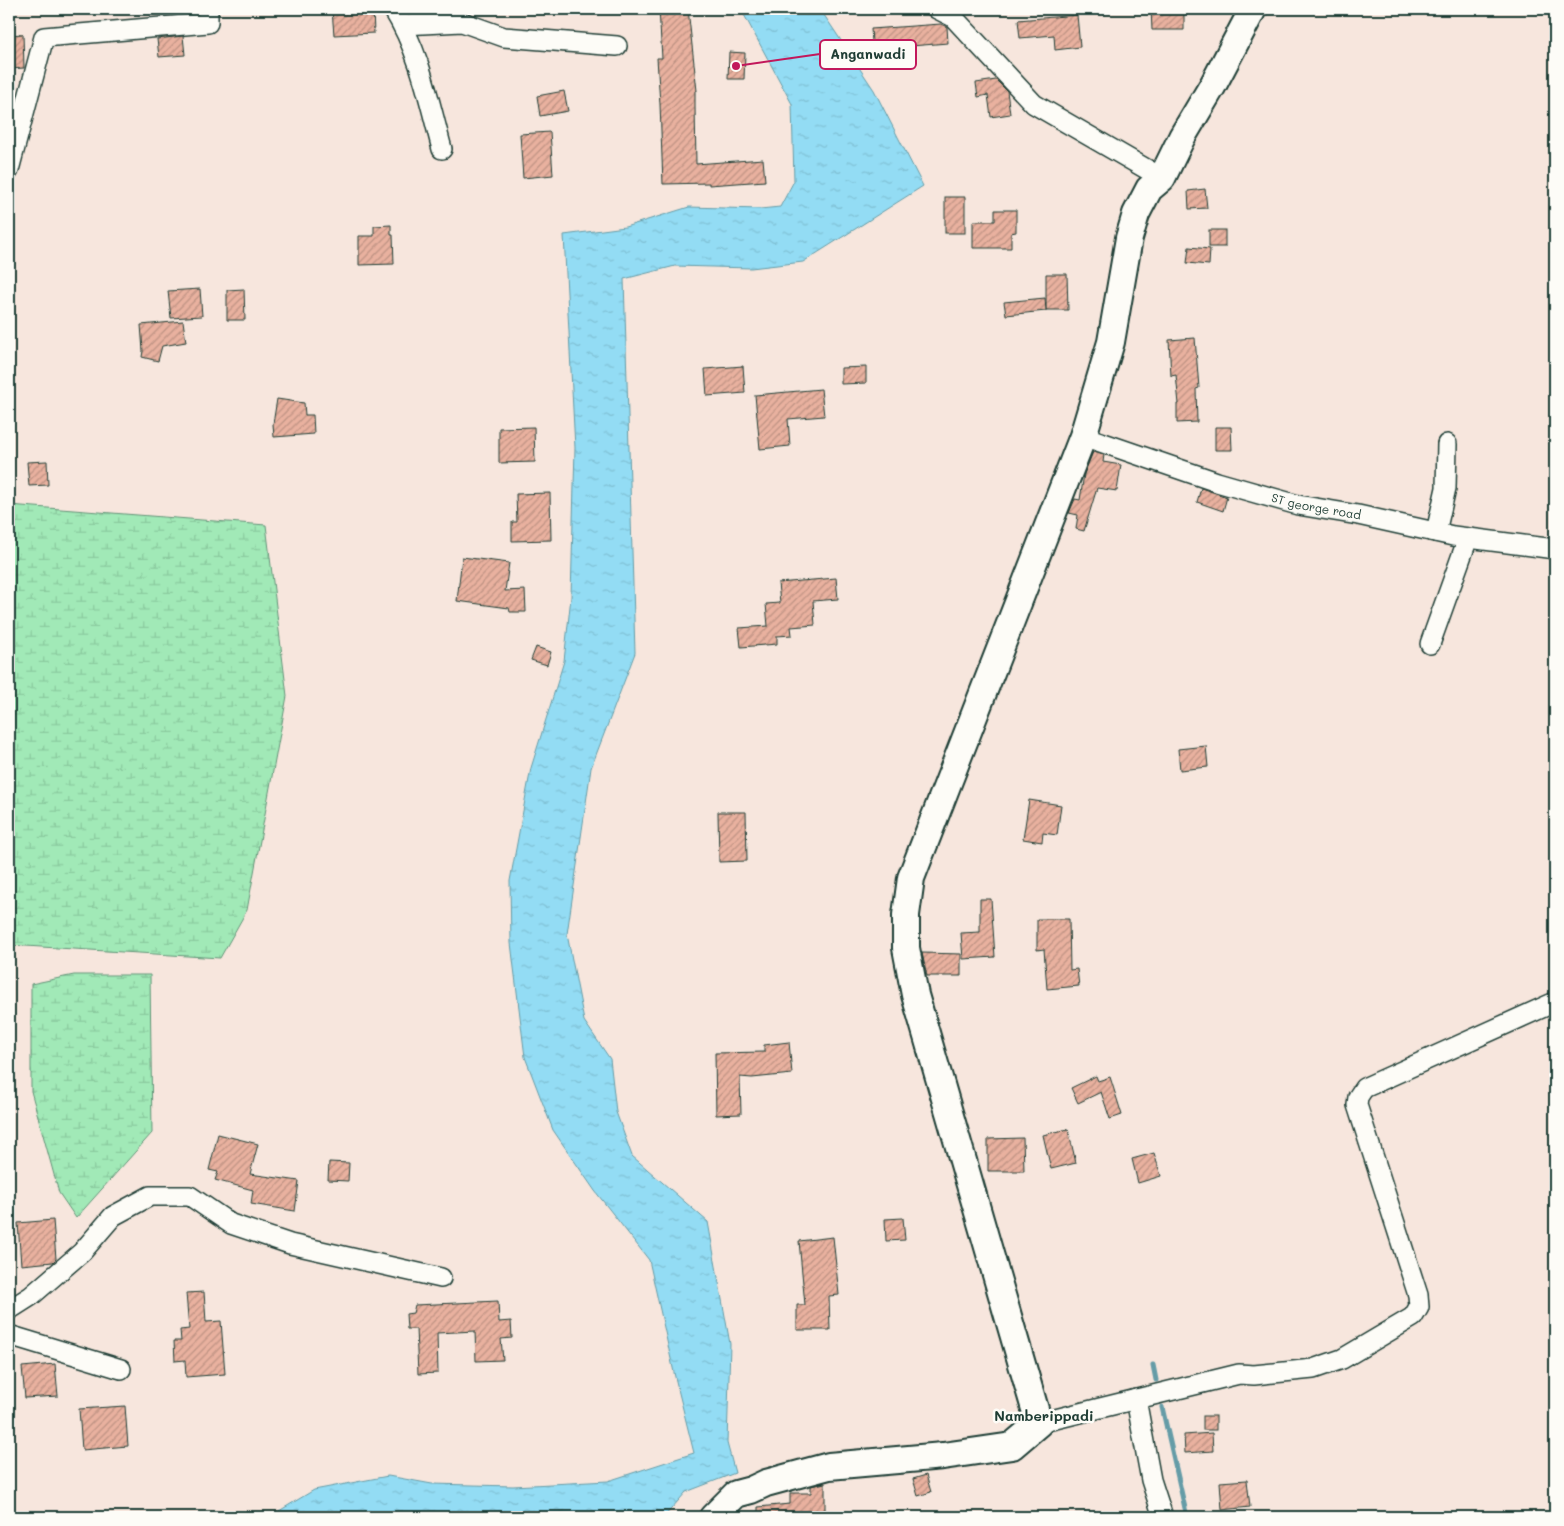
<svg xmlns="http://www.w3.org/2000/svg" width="1564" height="1526" font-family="Mali,sans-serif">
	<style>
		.wetland { fill: url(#wetland-marsh); stroke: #609376 }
		.water { fill: url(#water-ripples); stroke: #659ca7 }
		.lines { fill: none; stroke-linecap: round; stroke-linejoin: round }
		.stream { stroke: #659ca7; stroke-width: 5 }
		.building { fill: url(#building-hatch); stroke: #1f3d34 }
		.street-casing { stroke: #1f3d34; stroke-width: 22 }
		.secondary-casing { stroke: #1f3d34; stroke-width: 30 }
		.street { stroke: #fdfcf7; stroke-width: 19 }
		.secondary { stroke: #fdfcf7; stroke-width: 26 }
		.labels { text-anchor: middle; stroke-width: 5; stroke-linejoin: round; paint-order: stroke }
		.street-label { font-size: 12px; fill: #1f3d34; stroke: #fdfcf7 }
		.neighbourhood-label { font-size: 14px; font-weight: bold; fill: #1f3d34; stroke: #fdfcf7 }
		.leader { fill: none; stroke: #c2185b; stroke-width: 2 }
		.callout-dot { fill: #c2185b; stroke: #fdfcf7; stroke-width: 2 }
		.callout { fill: #fdfcf7; stroke: #c2185b; stroke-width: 2 }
		.callout-label { font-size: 14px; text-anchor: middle; font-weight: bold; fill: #1f3d34 }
	</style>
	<defs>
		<pattern id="wetland-marsh" width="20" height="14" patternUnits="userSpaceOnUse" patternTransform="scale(1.25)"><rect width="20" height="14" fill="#a1e9b7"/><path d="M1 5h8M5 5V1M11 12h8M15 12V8" fill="none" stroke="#8ac99e"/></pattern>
		<pattern id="water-ripples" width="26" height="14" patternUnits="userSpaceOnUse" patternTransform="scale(1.25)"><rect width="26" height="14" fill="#93dcf4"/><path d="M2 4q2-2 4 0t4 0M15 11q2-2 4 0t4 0" fill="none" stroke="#7ebed2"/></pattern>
		<pattern id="building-hatch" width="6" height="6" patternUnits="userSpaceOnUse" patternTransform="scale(1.25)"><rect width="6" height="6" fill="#e9b19f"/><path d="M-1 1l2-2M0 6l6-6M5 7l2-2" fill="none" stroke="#bc9182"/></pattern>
	</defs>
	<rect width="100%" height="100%" fill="#f7e6dd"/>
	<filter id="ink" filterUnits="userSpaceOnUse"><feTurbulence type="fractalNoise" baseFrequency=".02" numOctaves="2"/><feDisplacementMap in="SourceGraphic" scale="10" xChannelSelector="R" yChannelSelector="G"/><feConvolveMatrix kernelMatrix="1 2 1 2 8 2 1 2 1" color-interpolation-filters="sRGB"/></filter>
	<g filter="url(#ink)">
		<g class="wetland">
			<polygon points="9,505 266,525 287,696 247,910 220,958 9,945"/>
			<polygon points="74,975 150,975 152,1133 76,1218 59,1193 31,1091 31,984"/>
		</g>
		<polygon class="water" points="741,9 820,9 874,90 923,186 803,262 751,268 675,266 624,279 635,653 591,768 567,934 584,1021 610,1059 616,1112 632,1156 708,1222 730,1344 727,1443 735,1473 686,1492 664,1517 269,1517 314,1490 388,1476 432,1484 513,1486 608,1481 694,1453 675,1377 649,1260 595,1191 553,1130 525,1057 511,943 510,881 531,768 564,661 571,597 575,448 564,235 625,227 689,207 760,209 780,207 794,181 792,104"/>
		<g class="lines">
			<g class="stream">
				<polyline points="1153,1365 1156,1380"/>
				<polyline points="1162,1407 1187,1517"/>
			</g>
		</g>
		<g class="building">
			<polygon points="373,9 374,33 334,35 332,10"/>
			<polygon points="659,9 688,9 697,91 695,91 695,107 696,164 763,159 765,181 709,185 709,183 663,184 660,104 657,58 662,58"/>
			<polygon points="1151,9 1184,9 1184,30 1152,30"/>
			<polygon points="1077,15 1080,47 1055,50 1054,35 1020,38 1018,20"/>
			<polygon points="941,24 947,27 948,43 898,47 898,52 873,54 871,29"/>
			<polygon points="23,34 24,68 9,69 9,35"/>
			<polygon points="183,36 185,55 159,57 157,39"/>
			<polygon points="729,52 745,53 744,79 728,79"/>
			<polygon points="996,80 1007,91 1010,114 991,117 988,95 978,97 976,83"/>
			<polygon points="564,91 568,111 540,116 537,96"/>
			<polygon points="550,132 553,175 523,178 520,134"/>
			<polygon points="1205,189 1207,208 1189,209 1188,191"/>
			<rect x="945" y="197" width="20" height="36"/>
			<polygon points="995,210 1016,210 1016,232 1011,233 1011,248 973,248 973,221 995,221"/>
			<polygon points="391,225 391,235 393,235 394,264 359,265 359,236 374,236 374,226"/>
			<rect x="1209" y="230" width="16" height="17"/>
			<polygon points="1189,247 1210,249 1209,265 1187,263"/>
			<polygon points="1046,274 1067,274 1068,310 1046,310"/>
			<polygon points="200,289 202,316 171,318 168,291"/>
			<polygon points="244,289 245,320 227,320 227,290"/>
			<polygon points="1045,298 1046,311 1006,315 1004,302"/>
			<polygon points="183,321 186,342 162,346 158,361 142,357 143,351 141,325"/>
			<polygon points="1195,338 1199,388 1196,389 1197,422 1177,423 1177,404 1179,404 1176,375 1171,376 1169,340"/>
			<polygon points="743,366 745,393 707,396 705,369"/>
			<polygon points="866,367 866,383 841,384 841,368"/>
			<polygon points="821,389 824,416 788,419 790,446 760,449 755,395"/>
			<polygon points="277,399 304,403 305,415 313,415 314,434 274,437 273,424"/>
			<polygon points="534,427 535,462 499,463 499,428"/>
			<polygon points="1215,427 1231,427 1232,450 1215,450"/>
			<polygon points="1093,452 1104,455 1103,462 1121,465 1117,491 1097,488 1084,531 1076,529 1078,515 1069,513 1075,499 1080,500 1084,474"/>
			<polygon points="47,461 48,485 29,486 27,462"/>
			<polygon points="1201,488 1227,497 1223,511 1197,502"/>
			<polygon points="550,493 551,540 512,541 512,522 517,522 516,494"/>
			<polygon points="462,557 509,563 505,591 525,590 526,612 510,612 509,608 457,601"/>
			<polygon points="836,578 838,599 813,601 815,625 791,627 792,635 777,636 777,644 741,647 739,628 768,626 766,604 780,603 778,583"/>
			<polygon points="536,647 551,652 547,665 531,660"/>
			<polygon points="1206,746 1208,767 1180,770 1178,749"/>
			<polygon points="1029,800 1061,805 1057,835 1043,833 1042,842 1023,839"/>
			<polygon points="718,812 746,812 747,861 719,862"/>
			<polygon points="980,899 991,899 995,957 963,959 961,933 980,932"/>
			<polygon points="1037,919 1069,919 1070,970 1077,969 1079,986 1047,989 1044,949 1037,950"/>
			<polygon points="922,953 961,954 961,976 927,976"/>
			<polygon points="789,1042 792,1074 752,1078 740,1077 741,1114 716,1115 715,1053 764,1052 764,1045"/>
			<polygon points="1096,1076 1098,1081 1110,1077 1122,1115 1110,1119 1101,1092 1078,1103 1071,1088"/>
			<polygon points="1068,1129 1076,1163 1051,1169 1043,1135"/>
			<polygon points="218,1134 258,1144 250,1174 299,1181 295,1211 251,1204 253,1190 215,1180 218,1172 209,1170"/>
			<polygon points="1023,1138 1024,1171 988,1171 988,1139"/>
			<polygon points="1154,1153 1161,1176 1138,1183 1132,1159"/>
			<polygon points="329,1162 349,1163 348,1181 328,1180"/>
			<polygon points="903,1218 905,1240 886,1241 885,1219"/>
			<polygon points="53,1220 56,1259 53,1262 21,1265 18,1223"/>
			<polygon points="833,1237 839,1295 829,1296 830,1330 797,1330 797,1305 805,1305 799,1241"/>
			<polygon points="204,1292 206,1322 221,1321 225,1374 186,1377 185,1360 175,1361 174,1341 181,1341 180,1330 189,1329 186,1293"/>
			<polygon points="498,1301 499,1322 511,1321 512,1338 501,1339 503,1360 476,1361 475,1331 437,1333 438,1373 418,1374 416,1329 407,1329 406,1314 413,1313 415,1305"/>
			<polygon points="55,1364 58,1396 25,1398 22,1367"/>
			<polygon points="125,1406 128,1446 82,1450 79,1409"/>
			<rect x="1203" y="1416" width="13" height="14"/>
			<polygon points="1212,1433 1213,1451 1185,1453 1184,1435"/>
			<polygon points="926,1475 931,1492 918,1496 913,1479"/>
			<polygon points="1247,1480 1250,1507 1222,1510 1220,1482"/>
			<polygon points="825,1483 825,1517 758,1517 758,1507 790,1504 790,1493 811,1493 811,1486"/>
		</g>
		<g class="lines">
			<g class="street-casing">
				<g id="street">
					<path d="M393 9C420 52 429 101 442 149"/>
					<polyline points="937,9 953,17 1034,104 1162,178"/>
					<polyline points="403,25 462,22 504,37 617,46"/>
					<polyline points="9,170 44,37 208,23 208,9"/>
					<path id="s1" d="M1083 436 1217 482 1298 505 1358 515 1453 536 1555 549"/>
					<polyline points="1436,532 1446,488 1447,444"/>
					<polyline points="1430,644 1468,538"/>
					<polyline points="9,1310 31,1296 82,1252 113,1216 150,1196 190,1196 231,1224 290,1244 441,1278"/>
					<polyline points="9,1335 121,1369"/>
					<polyline points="1136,1399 1151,1480 1163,1517"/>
					<polyline points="1039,1423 1239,1374 1254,1375 1313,1369 1342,1359 1413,1317 1419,1307 1418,1295 1357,1105 1358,1097 1364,1088 1555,1002"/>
				</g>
			</g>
			<g class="secondary-casing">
				<polyline id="secondary" points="713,1517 736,1494 751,1490 766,1483 829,1466 943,1456 1012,1446 1039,1423 915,995 906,948 906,915 911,878 1083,436 1111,342 1129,238 1136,214 1149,189 1162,178 1182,137 1213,85 1253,9"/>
			</g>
			<use href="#street" class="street"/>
			<use href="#secondary" class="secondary"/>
		</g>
	</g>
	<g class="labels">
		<g class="street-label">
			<text dy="4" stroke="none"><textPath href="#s1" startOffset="244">ST george road</textPath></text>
		</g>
		<g class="neighbourhood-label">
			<text x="1044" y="1421">Namberippadi</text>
		</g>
	</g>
	<path class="leader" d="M736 66L820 54"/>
	<circle class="callout-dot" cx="736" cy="66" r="5"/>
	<rect class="callout" x="820" y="40" width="96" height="29" rx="5"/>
	<g class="callout-label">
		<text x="868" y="59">Anganwadi</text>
	</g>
	<rect width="1564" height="1526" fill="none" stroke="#fdfcf7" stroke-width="30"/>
	<rect x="15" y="15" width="1534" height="1496" fill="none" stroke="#1f3d34" stroke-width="2" filter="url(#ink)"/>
</svg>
